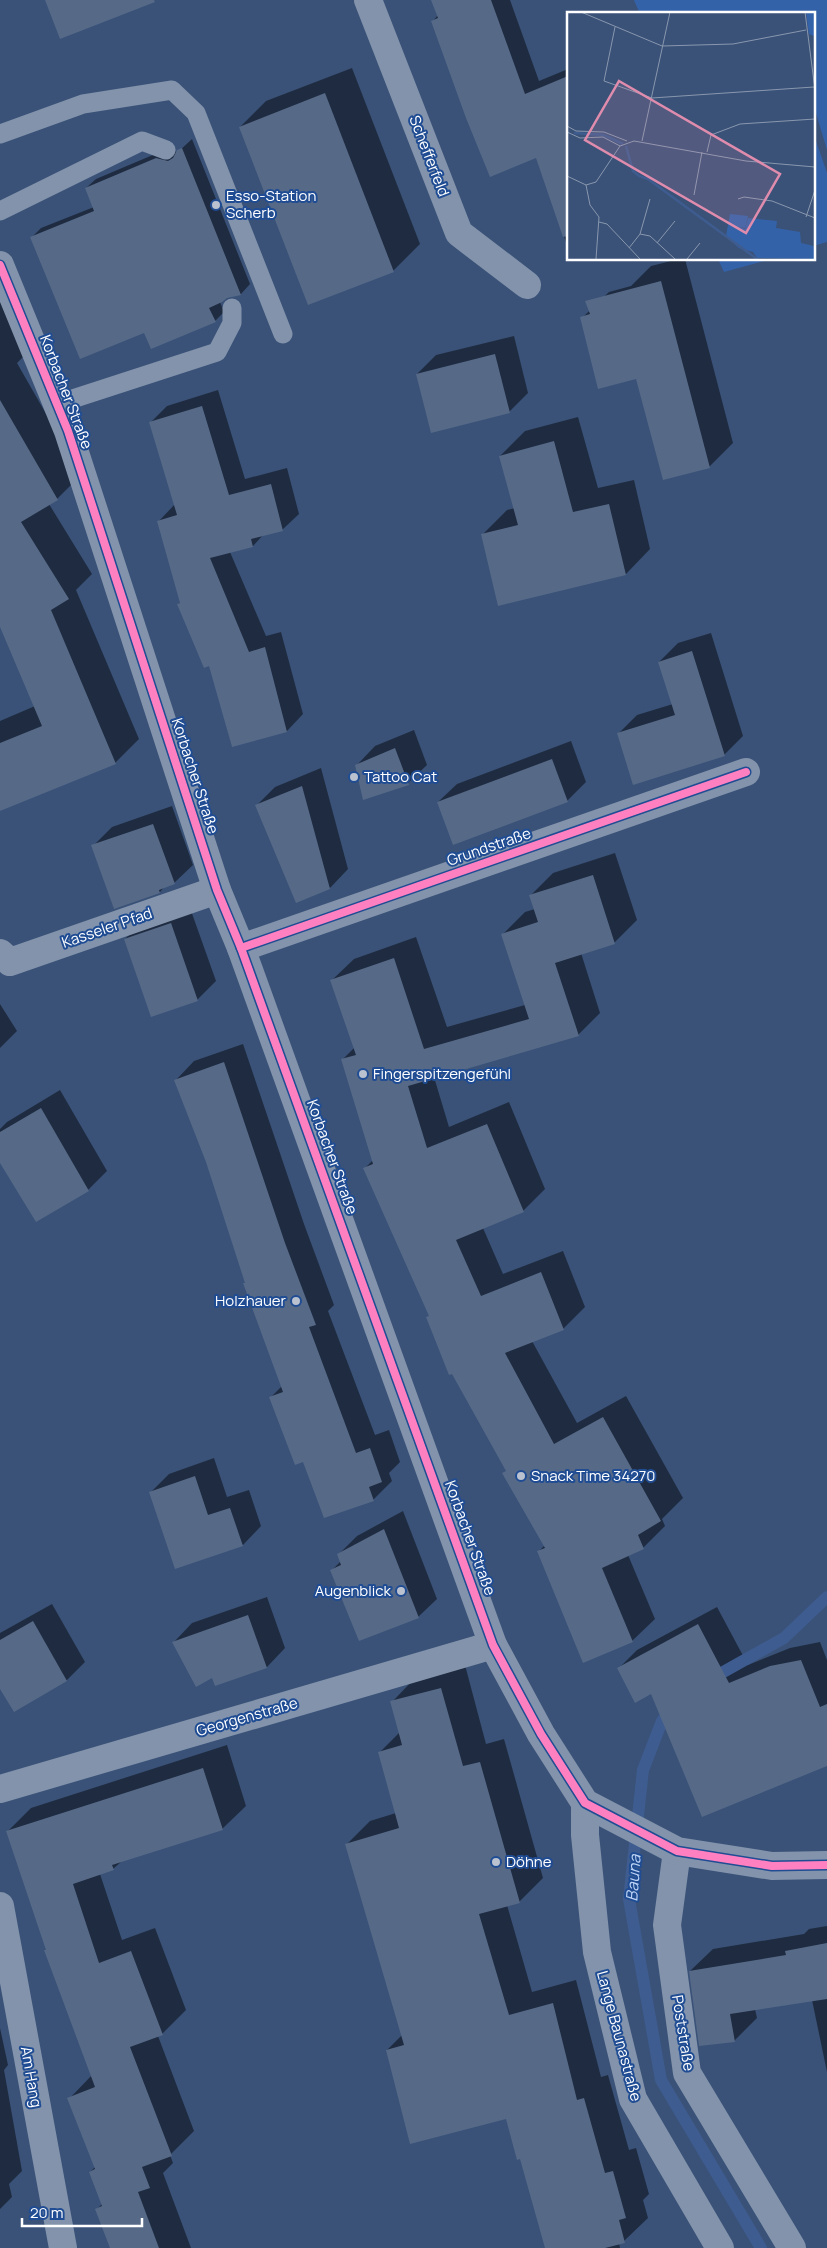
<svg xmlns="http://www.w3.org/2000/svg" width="827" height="2248" font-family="Manrope,sans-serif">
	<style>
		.green { fill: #3462a9 }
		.shadow { fill: #0007 }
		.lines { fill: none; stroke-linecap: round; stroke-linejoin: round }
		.stream { stroke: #3e5c8f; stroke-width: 12 }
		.building { fill: #566a88 }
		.service { stroke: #8293ab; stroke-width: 19 }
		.minor { stroke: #8293ab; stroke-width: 28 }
		.tertiary { stroke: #8293ab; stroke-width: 28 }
		.cycleway-casing { stroke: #1f4c93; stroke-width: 11 }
		.cycleway { stroke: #ff80c0; stroke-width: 8 }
		.poi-dot { fill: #bac2d0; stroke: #1f4c93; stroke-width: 2 }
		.labels { text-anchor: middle; stroke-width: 4; stroke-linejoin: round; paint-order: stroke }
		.street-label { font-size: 15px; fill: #fff; stroke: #1f4c93 }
		.poi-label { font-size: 15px; fill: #fff; stroke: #1f4c93; text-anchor: start }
		.water-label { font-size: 16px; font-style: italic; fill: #bed4f5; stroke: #1f4c93 }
		.inset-river { fill: none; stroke: #3e5c8f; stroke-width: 2.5 }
		.inset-road { fill: none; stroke: #8997ae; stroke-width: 1 }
		.view { fill: #e08cad; fill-opacity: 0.15; stroke: #e08cad; stroke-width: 2.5 }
		.inset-edge { fill: none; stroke: #fff; stroke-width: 2.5 }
	</style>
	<rect width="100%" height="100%" fill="#3a5278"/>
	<g class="green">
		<polygon points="634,0 827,0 827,150 813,103 813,14 640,14"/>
		<polygon points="813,132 827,173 827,242 813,246"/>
		<polygon points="718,259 771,259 724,272"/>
	</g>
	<g class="shadow">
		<polygon points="432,0 510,0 539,81 568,69 568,248 537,157 433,21 438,15"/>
		<polygon points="352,68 420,244 393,271 240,127 266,101"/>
		<polygon points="192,139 250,284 241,294 226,297 220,302 224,312 215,321 145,331 32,237 41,228 94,207 86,188 96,179 167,149 178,152"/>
		<polygon points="679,259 685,259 733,443 709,467 584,316 609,292 631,286 651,266"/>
		<polygon points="0,294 31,349 17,363 81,475 57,499 49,504 92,574 76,590 139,739 115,763 0,810 0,721 35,706 0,625"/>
		<polygon points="514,336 528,393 509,412 417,374 436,355"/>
		<polygon points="218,390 245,479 287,468 299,514 282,530 263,535 253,546 230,552 266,636 281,632 303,714 287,731 232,746 210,664 178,604 181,602 159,521 175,504 151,422 167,406"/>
		<polygon points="578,417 598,488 634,480 650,549 626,574 482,535 507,510 515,508 500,456 525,431"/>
		<polygon points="711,633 743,736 724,755 618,734 637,715 673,704 659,662 678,643"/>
		<polygon points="414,730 427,765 408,783 357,765 375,746"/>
		<polygon points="571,741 586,782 567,801 438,802 457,784"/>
		<polygon points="321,768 348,869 330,888 256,806 275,787"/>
		<polygon points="172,806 193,865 174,883 165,886 160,892 114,908 93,846 112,827"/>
		<polygon points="615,853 637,920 615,942 581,953 600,1013 578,1035 434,1077 449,1127 509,1102 545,1189 523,1211 483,1228 503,1274 563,1251 585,1307 563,1329 532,1341 577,1423 626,1396 683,1498 662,1519 665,1526 643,1548 628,1555 655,1619 632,1641 538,1552 545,1545 430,1315 365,1168 373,1160 342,1060 355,1047 331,981 354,959 416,937 447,1027 525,1005 503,934 525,912 535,909 531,895 553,873"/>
		<polygon points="189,905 216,981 197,1000 125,939 144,920"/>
		<polygon points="0,1004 17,1031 0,1048"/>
		<polygon points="243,1044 304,1224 334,1305 328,1311 375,1435 389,1430 400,1462 389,1473 392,1481 373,1500 303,1460 270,1398 282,1386 207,1162 176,1080 194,1061"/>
		<polygon points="60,1090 107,1171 88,1190 36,1221 0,1160 0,1129 7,1122"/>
		<polygon points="214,1458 227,1497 249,1490 261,1526 243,1545 150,1493 169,1474"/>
		<polygon points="403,1511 437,1599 418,1617 332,1570 341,1561 339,1554 357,1536"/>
		<polygon points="267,1597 285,1648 267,1667 216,1684 213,1676 174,1642 192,1623"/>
		<polygon points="52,1604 85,1662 67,1680 14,1711 0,1686 0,1633"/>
		<polygon points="717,1607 748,1665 790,1648 820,1642 827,1660 827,1765 652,1692 618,1669 637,1650"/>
		<polygon points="465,1665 486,1744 504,1739 543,1878 519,1902 507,1905 532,1992 576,1980 601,2077 608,2075 629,2150 636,2148 649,2194 643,2200 648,2218 624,2241 619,2243 620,2248 547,2248 521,2157 507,2118 387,2050 402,2035 346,1845 370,1821 396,1813 380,1752 400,1732 392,1702 415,1678"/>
		<polygon points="227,1745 246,1806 222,1829 122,1861 113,1869 100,1874 122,1940 155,1928 186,2010 162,2034 158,2036 194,2131 170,2155 173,2163 163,2173 191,2248 111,2248 97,2209 103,2203 90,2172 95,2167 69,2099 92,2075 8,1831 31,1808"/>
		<polygon points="827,1926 827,2072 812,2000 755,2009 757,2018 734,2041 690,1971 713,1949 804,1934 809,1929"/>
		<polygon points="0,2028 8,2065 4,2070 22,2171 9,2184 12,2197 0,2209"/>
	</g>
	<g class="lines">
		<g class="stream">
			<polyline points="709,1680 784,1638 827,1597"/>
			<polyline points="673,1709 662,1721 643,1770 629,1899 661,2080 761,2248"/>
		</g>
	</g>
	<g class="building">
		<polygon points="45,0 154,0 155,2 60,39"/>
		<polygon points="431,0 491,0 525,94 568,76 568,236 563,237 536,158 490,177 466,118 431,21 438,18"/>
		<polygon points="325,93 394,272 308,305 239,127"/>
		<polygon points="182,148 241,295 227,298 222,302 209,308 216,322 151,349 144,333 80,359 30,237 94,211 85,188 156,158 168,161 173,158 177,150"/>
		<polygon points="661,281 710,468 663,480 636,379 598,389 580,317 590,314 585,301"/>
		<polygon points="495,354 510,413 431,433 416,374"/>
		<polygon points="0,400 58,500 21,522 69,599 51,610 116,764 0,811 0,743 42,726 0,627"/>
		<polygon points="202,406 229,495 271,484 283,531 251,539 253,547 210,558 249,652 265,647 287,732 232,747 209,666 204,668 177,604 180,603 157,521 177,515 149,422"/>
		<polygon points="554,441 573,512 609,504 626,575 498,606 481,534 518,525 499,456"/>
		<polygon points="692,651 725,756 633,785 617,733 675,715 658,662"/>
		<polygon points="395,748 409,785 363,800 355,765"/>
		<polygon points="552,759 568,802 453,845 437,802"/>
		<polygon points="302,786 330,889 296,903 255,805"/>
		<polygon points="153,824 175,884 159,890 160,893 114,909 91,845"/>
		<polygon points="593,875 615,944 555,963 579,1036 408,1086 427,1148 487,1124 524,1212 456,1240 481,1296 541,1272 564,1330 505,1353 554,1444 603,1417 661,1521 638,1535 644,1549 602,1568 633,1642 583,1663 537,1551 545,1548 502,1473 506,1471 452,1374 449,1375 426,1317 429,1316 363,1168 373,1164 341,1059 356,1055 330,980 394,958 424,1049 529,1019 501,934 538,922 529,895"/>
		<polygon points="171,923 198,1001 151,1017 124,939"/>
		<polygon points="224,1062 285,1243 316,1325 309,1327 356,1453 370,1448 382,1482 369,1487 374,1501 324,1518 303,1462 295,1465 269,1397 283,1392 243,1283 245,1283 206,1162 174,1080"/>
		<polygon points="41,1108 89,1191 36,1222 0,1163 0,1132"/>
		<polygon points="195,1476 208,1515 230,1508 243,1546 175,1569 149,1492"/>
		<polygon points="384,1529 419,1618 359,1641 330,1570 341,1565 337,1554"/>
		<polygon points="248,1615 267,1668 215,1686 212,1678 196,1687 172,1642"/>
		<polygon points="33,1621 67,1681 14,1712 0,1689 0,1640"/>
		<polygon points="698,1624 729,1683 770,1666 801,1660 820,1707 827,1704 827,1766 702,1817 651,1694 635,1703 617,1668"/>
		<polygon points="441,1688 463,1766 480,1762 520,1903 479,1914 509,2015 553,2003 577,2100 584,2098 605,2173 613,2171 626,2218 619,2220 625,2243 605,2248 545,2248 520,2159 517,2160 506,2119 410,2144 386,2050 404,2045 345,1844 399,1828 378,1752 402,1745 390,1701"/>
		<polygon points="203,1768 223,1830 112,1865 114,1870 73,1884 99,1963 131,1951 163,2035 130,2047 172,2156 142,2167 150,2188 138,2192 159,2248 110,2248 95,2209 102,2206 89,2172 95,2169 67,2098 95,2087 44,1950 46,1950 6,1831"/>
		<polygon points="827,1943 827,1999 730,2014 735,2042 699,2046 689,1971 786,1955 785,1951"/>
	</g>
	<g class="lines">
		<g class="service">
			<polyline points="0,134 83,104 172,90 196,113 283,334"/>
			<polyline points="0,211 142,141 166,150"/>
			<polyline points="57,404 217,352 232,323 232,308"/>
		</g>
		<g class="minor">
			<polyline points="368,0 459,233 527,285"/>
			<polyline points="241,948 746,772"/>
			<polyline points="0,953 10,962 217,890"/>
			<polyline points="0,1789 493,1645"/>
			<polyline points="585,1803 585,1835 597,1952 633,2099 720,2248"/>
			<polyline points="677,1851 667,1925 687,2073 792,2248"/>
			<polyline points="0,1906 63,2248"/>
		</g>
		<polyline class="tertiary" points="0,265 68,431 217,890 241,948 493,1645 541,1734 585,1803 677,1851 772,1866 827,1865"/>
		<g class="cycleway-casing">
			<g id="cycleway">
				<polyline points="0,265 68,431 217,890 241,948 493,1645 541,1734 585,1803 677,1851 772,1866 827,1865"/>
				<polyline points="241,948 746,772"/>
			</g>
		</g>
		<use href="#cycleway" class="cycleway"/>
	</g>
	<g class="poi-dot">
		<circle cx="216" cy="205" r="5"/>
		<circle cx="354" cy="777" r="5"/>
		<circle cx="363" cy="1074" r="5"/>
		<circle cx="296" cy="1301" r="5"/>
		<circle cx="521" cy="1476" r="5"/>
		<circle cx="401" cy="1591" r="5"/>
		<circle cx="496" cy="1862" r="5"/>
	</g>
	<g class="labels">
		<g class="street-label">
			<text transform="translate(429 156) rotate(69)" y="5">Schefferfeld</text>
			<text transform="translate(66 392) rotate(69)" y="5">Korbacher Straße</text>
			<text transform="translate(195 776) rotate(72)" y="5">Korbacher Straße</text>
			<text transform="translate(489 847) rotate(-19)" y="5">Grundstraße</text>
			<text transform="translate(107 928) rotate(-19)" y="5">Kasseler Pfad</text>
			<text transform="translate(332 1157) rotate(70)" y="5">Korbacher Straße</text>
			<text transform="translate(470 1538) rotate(70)" y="5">Korbacher Straße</text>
			<text transform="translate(247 1717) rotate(-16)" y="5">Georgenstraße</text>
			<text transform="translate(683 2033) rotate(81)" y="5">Poststraße</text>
			<text transform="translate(619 2036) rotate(75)" y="5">Lange Baunastraße</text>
			<text transform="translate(31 2077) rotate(80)" y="5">Am Hang</text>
		</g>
		<g class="poi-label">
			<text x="226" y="201">Esso-Station<tspan x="226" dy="17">Scherb</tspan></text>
			<text x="364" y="782">Tattoo Cat</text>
			<text x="373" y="1079">Fingerspitzengefühl</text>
			<text x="286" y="1306" text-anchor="end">Holzhauer</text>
			<text x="531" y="1481">Snack Time 34270</text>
			<text x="391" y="1596" text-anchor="end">Augenblick</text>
			<text x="506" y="1867">Döhne</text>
		</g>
		<g class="water-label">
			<text transform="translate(633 1878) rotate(-86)" y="6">Bauna</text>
		</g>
	</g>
	<g transform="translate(567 12)">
		<rect width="248" height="248" fill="#3a5278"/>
		<path d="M239 0H247V24L242 22ZM163 202 181 204 178 216 172 215 178 217 181 206 210 209 209 216 233 220 234 231 247 234V247L190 246 186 240 172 236 159 224Z" fill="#3462a9"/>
		<path class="inset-river" d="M7 121 37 123 56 132M59 134 66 159 72 164 81 167 190 247"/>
		<path class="inset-road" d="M14 0 95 34 166 32 239 18M238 0 248 78M48 15 37 69 85 86 247 75M0 114 9 119 37 120 60 129M0 120 13 126 36 125 53 134M75 129 103 0M140 140 144 123 173 112 248 107M0 164 19 173 29 170 53 134 67 129 179 149 248 155M19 173 23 193 32 205 29 247M127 183 135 140M171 187 177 185 205 189 248 206M239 205 248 178M32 210 40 212 73 247M73 222 83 187M90 231 108 209M62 236 73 222 83 224 108 247M120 247 133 231"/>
		<path class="view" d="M52 69 213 162 179 221 18 128Z"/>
		<rect width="248" height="248" class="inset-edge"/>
	</g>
	<path d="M22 2218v8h120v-8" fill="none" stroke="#ffffff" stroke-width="2.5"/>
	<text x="30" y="2218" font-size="15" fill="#ffffff" stroke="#1f4c93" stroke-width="4" paint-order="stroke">20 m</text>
</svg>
